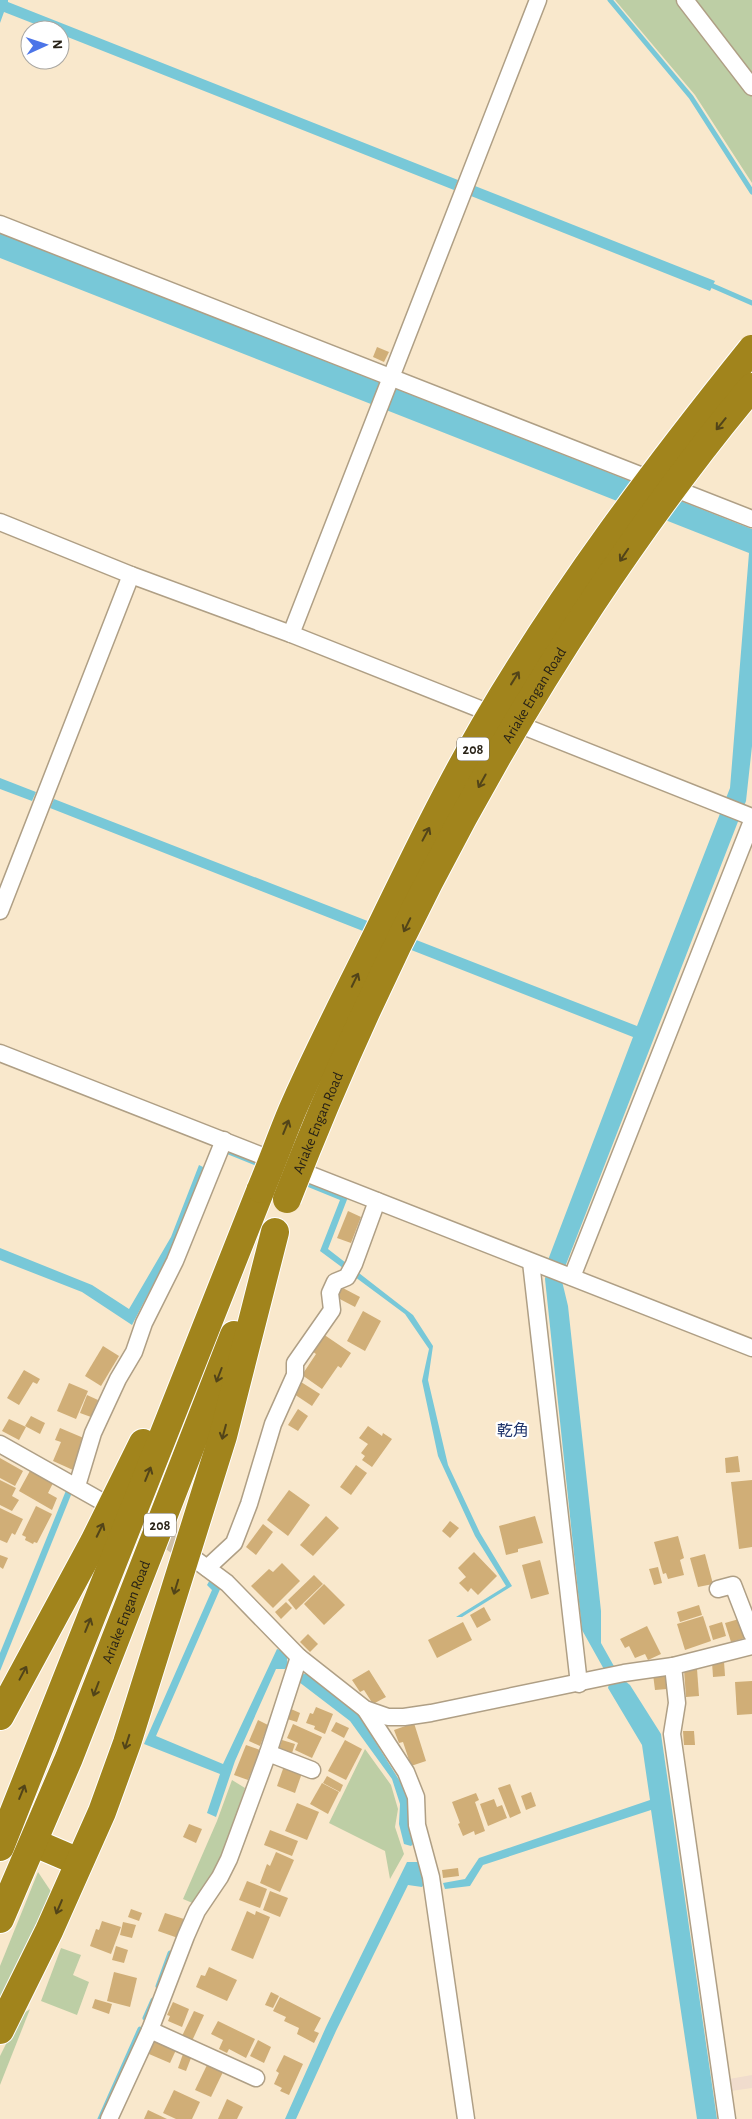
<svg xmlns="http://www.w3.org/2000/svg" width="752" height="2119" font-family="'Alegreya Sans','Noto Sans JP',sans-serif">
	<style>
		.industrial { fill: #f0dccd }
		.green { fill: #bdcea5 }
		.water { fill: #78c8d8 }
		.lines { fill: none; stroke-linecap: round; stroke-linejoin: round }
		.stream { stroke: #78c8d8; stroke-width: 5 }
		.building { fill: #d0ae77 }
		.minor-tunnel { stroke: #cfc0a8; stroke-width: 16; stroke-dasharray: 16 8; stroke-linecap: butt }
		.minor-casing { stroke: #af9f85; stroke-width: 19 }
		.motorway-casing { stroke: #fff; stroke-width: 30 }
		.minor { stroke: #fff; stroke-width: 16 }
		.motorway { stroke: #a1841c; stroke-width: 28 }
		.motorway-bridge-casing { stroke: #fff; stroke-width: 30; stroke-linecap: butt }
		.motorway-bridge { stroke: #a1841c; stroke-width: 28 }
		.oneway { stroke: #524419 }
		.labels { text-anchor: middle; stroke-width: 4.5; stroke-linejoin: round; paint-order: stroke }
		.shield { fill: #fff; stroke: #68645d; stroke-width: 1 }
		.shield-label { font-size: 14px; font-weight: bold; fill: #282217 }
		.street-label { font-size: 15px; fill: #282217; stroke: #fff }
		.neighbourhood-label { font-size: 16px; fill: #1e336a; stroke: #fff }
	</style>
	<rect width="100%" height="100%" fill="#f9e8cc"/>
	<polygon class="industrial" points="752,2075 752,2088 731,2091 729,2079"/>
	<g class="green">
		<polygon points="615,0 677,0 752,95 752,183 695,95"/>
		<polygon points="695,0 752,0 752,73"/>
		<polygon points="365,1749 391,1785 398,1809 395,1827 404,1854 390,1879 385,1851 329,1823"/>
		<polygon points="232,1780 245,1788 221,1860 195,1904 183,1899 217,1821"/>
		<polygon points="38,1872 52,1893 25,1959 0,1999 0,1966"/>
		<polygon points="61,1948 81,1955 73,1975 89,1982 77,2015 41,2001"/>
		<polygon points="30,2009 0,2085 0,2056 20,2016"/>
	</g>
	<g class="water">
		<polygon points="0,0 8,0 8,2 458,180 454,190 60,34 60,30 50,30 4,12 0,23"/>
		<polygon points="475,186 715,281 710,291 471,196"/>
		<polygon points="0,233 752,529 752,746 746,801 565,1267 562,1281 568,1306 601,1611 601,1643 620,1677 630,1685 661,1734 717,2119 697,2119 651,1810 483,1865 470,1886 445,1889 443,1883 465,1879 479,1858 650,1800 642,1745 608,1688 610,1680 582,1630 545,1279 548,1260 633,1037 50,808 54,799 637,1026 730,788 749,553 0,258"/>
		<polygon points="0,778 36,792 32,801 0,789"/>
		<polygon points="229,1149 348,1197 328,1249 413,1315 433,1346 428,1380 448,1465 480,1533 512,1586 462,1617 456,1617 506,1586 475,1536 438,1456 422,1381 429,1349 405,1314 320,1251 340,1200 227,1154"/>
		<polygon points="199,1165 207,1169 177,1239 132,1325 82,1292 0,1260 0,1248 92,1285 129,1309 171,1237"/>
		<polygon points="67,1488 73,1490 0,1671 0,1653"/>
		<polygon points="211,1578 221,1587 156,1736 223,1764 277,1649 286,1652 288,1665 285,1669 276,1669 235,1761 216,1817 207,1813 220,1774 144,1744 212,1590 207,1585"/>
		<polygon points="307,1673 358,1714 406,1791 409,1810 408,1826 413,1844 411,1846 404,1844 399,1824 400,1804 392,1779 350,1721 299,1682 301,1675"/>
		<polygon points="407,1862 418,1862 424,1884 422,1887 408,1885 336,2031 296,2119 285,2119 326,2027"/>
	</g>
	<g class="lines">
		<g class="stream">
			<polyline points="610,0 691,97 752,192"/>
			<polyline points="713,286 752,303"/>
			<polyline points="158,1986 170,1953"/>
			<polyline points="145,2018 153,2000"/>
			<polyline points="100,2119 140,2029"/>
		</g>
	</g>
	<g class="building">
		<polygon points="377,347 389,352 384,362 373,357"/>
		<polygon points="348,1211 361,1217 351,1243 337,1238"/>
		<polygon points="341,1287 360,1297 355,1307 336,1297"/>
		<polygon points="363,1311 381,1321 365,1351 347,1341"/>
		<polygon points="323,1334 351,1353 341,1368 338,1366 322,1389 302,1375 316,1354 312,1351"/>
		<polygon points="103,1346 119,1356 101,1386 85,1376"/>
		<polygon points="24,1370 40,1379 37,1384 33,1382 19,1405 7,1398"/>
		<polygon points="301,1382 320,1394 312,1406 294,1394"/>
		<polygon points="69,1383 88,1391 76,1419 57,1411"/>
		<polygon points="87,1395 98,1400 91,1417 80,1413"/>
		<polygon points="298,1409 308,1416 298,1431 288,1425"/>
		<polygon points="31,1416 45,1423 40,1434 25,1426"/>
		<polygon points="9,1419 26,1427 19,1440 2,1431"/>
		<polygon points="368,1426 382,1436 383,1433 392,1439 372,1467 362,1460 365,1456 361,1453 368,1444 359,1438"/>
		<polygon points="60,1428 86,1439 73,1470 53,1461 61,1442 55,1440"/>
		<polygon points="738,1456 740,1472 726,1473 725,1458"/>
		<polygon points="0,1458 23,1471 15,1486 0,1478"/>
		<polygon points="356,1465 367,1473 351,1495 340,1487"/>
		<polygon points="31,1469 54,1481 48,1493 57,1498 52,1510 19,1491"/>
		<polygon points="0,1480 16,1488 12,1496 19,1500 12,1511 0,1505"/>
		<polygon points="752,1480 752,1547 739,1549 731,1482"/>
		<polygon points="289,1490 310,1505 288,1536 267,1520"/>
		<polygon points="36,1506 52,1514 37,1543 34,1542 33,1544 25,1540 26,1537 22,1535"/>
		<polygon points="0,1508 23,1519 15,1535 12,1533 7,1543 0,1540"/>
		<polygon points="326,1516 339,1528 313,1556 300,1545"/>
		<polygon points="535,1516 543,1543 518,1549 518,1552 506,1555 499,1526"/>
		<polygon points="450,1521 459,1528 450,1538 442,1531"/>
		<polygon points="263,1524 273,1532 256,1555 246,1547"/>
		<polygon points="678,1536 684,1558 680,1560 684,1575 668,1579 666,1573 663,1574 654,1542"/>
		<polygon points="474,1552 497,1576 478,1595 471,1588 468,1592 459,1583 466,1577 458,1568"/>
		<polygon points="705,1554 713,1584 698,1587 690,1558"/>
		<polygon points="0,1555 8,1558 3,1569 0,1567"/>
		<polygon points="540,1560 549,1594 531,1599 522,1565"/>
		<polygon points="282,1563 300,1581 273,1608 251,1586 269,1569 273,1572"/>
		<polygon points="658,1567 662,1583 654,1585 649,1569"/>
		<polygon points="314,1575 323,1584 296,1610 288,1600"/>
		<polygon points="324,1584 345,1605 324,1625 304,1604"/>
		<polygon points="286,1602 292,1608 281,1619 275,1612"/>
		<polygon points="699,1605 702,1615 680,1622 677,1612"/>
		<polygon points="484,1607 491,1620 477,1628 470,1615"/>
		<polygon points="703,1616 711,1641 685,1650 677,1624"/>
		<polygon points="739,1619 745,1638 731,1642 725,1623"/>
		<polygon points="463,1622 472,1640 437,1658 428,1640"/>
		<polygon points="722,1622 726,1636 713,1640 709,1626"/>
		<polygon points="647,1626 661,1654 648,1660 645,1654 635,1658 629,1646 625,1648 620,1639"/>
		<polygon points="308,1634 318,1644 310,1652 300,1642"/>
		<polygon points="724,1661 725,1676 713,1677 712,1662"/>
		<polygon points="697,1669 699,1696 686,1697 684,1670"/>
		<polygon points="369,1670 386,1697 373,1704 364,1690 360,1692 352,1680"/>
		<polygon points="665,1672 667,1689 655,1690 653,1674"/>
		<polygon points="752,1681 752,1714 737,1715 735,1682"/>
		<polygon points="316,1707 333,1714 325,1734 314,1729 315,1726 306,1723 310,1713 313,1714"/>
		<polygon points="291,1709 300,1713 297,1722 287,1719"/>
		<polygon points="258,1720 268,1725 260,1746 249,1741"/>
		<polygon points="336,1722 349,1728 344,1738 331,1731"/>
		<polygon points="414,1723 426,1761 411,1766 403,1742 399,1743 394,1730"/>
		<polygon points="293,1724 322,1737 312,1758 295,1750 298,1743 287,1738"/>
		<polygon points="683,1731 694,1731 695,1745 684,1745"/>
		<polygon points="282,1740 295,1744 292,1753 279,1749"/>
		<polygon points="345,1740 362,1749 346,1780 328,1771"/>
		<polygon points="246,1745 260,1750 248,1780 234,1775"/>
		<polygon points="284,1766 302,1773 295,1793 277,1786"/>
		<polygon points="327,1776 343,1785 340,1792 323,1783"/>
		<polygon points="322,1783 339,1792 328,1814 310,1804"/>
		<polygon points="510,1784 521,1813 510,1818 498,1788"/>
		<polygon points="531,1792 536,1806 526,1810 521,1796"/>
		<polygon points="476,1793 479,1800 475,1802 485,1831 475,1835 474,1831 463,1836 458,1824 460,1823 452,1802"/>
		<polygon points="494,1799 497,1807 502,1805 507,1818 488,1826 480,1804"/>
		<polygon points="297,1803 319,1812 307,1840 285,1831"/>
		<polygon points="189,1824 202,1829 196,1843 183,1837"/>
		<polygon points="270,1830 298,1841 292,1856 264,1845"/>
		<polygon points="276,1852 294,1860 280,1892 260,1883 267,1864 270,1866"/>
		<polygon points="458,1868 459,1876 443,1878 442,1870"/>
		<polygon points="247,1881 267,1889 260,1908 239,1900"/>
		<polygon points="270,1891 288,1898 280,1917 263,1910"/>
		<polygon points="131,1909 142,1913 139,1921 128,1917"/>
		<polygon points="247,1911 255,1915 256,1911 270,1917 253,1959 231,1950"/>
		<polygon points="165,1913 184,1919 178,1938 158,1931"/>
		<polygon points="102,1921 121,1927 111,1954 90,1946 96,1929 99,1930"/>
		<polygon points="123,1922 136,1925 132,1938 120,1935"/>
		<polygon points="116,1946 128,1950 124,1963 112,1960"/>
		<polygon points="209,1967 237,1980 227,2001 196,1987 201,1975 205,1976"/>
		<polygon points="114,1972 137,1978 130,2007 107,2001"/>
		<polygon points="271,1992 279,1996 273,2008 265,2005"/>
		<polygon points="280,1997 321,2018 314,2031 319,2033 314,2043 297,2034 299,2028 284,2021 286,2017 273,2011"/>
		<polygon points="95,1999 112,2004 109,2014 92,2008"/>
		<polygon points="173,2002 189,2009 182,2027 168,2021 170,2016 167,2015"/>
		<polygon points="194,2011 204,2015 192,2041 182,2036"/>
		<polygon points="218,2021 255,2039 246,2058 229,2049 227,2053 219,2049 223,2040 211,2034"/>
		<polygon points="155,2040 176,2050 170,2063 149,2054"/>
		<polygon points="258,2040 271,2047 264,2063 250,2056"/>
		<polygon points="183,2054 191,2058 186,2071 178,2068"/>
		<polygon points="284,2055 303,2064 289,2095 280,2091 282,2088 274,2084 279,2073 276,2071"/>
		<polygon points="207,2065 223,2072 211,2097 195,2090"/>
		<polygon points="174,2090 200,2102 192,2119 176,2119 163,2113"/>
		<polygon points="227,2099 243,2107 237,2119 218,2119"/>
		<polygon points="148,2110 167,2119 144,2119"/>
	</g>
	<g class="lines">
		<polyline class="minor-tunnel" points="125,1514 153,1530 192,1558"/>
		<g class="minor-casing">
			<g id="minor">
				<polyline points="685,0 752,87"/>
				<polyline points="0,224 752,519"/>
				<polyline points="0,522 131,575 291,634 752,817"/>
				<polyline points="291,634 538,0"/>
				<polyline points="0,911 131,575"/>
				<polyline points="0,1053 752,1348"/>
				<polyline points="531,1262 579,1684"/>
				<polyline points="572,1277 752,821"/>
				<polyline points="0,1444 101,1501"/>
				<polyline points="77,1486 93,1433 118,1379 134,1352 144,1323 175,1261 224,1140"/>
				<polyline points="196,1560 227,1583 299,1657 365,1709 388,1717 404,1717 431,1713 624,1673 673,1666 752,1646"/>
				<polyline points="207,1568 234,1543 249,1504 273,1424 295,1375 295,1363 332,1310 330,1293 335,1282 347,1277 354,1264 377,1201"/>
				<polyline points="718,1589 733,1585 752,1634"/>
				<polyline points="673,1666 677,1703 672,1734 727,2119"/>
				<polyline points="365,1709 406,1772 416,1797 417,1825 431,1877 466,2119"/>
				<polyline points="268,1753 312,1770"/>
				<polyline points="150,2030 256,2078"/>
				<polyline points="109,2119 150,2030 186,1936 197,1911 220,1877 229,1859 268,1753 299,1657"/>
			</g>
		</g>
		<g class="motorway-casing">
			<g id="motorway">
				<polyline points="0,1716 94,1542 143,1443"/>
				<polyline points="0,1847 261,1189"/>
				<polyline points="44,1847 79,1862"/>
				<path id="s1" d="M0 1919 69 1758 234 1335"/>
				<polyline points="0,2030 49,1931 102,1812 127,1743 223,1436 275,1232"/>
			</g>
		</g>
		<use href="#minor" class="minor"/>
		<use href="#motorway" class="motorway"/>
		<g class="motorway-bridge-casing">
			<g id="motorway-bridge">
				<path d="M261 1189C272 1163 281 1137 292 1111 317 1053 347 996 375 939 410 867 445 794 485 725 563 592 656 468 752 349"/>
				<path id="s2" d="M287 1199C369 988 467 792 592 603 642 528 694 456 752 387"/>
			</g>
		</g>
		<use href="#motorway-bridge" class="motorway-bridge"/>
	</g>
	<defs><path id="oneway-shaft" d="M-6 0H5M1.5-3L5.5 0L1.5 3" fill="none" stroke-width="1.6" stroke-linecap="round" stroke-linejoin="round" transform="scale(1.25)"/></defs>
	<g class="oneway">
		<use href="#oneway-shaft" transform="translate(721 424) rotate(129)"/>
		<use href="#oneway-shaft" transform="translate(624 555) rotate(124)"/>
		<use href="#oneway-shaft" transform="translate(515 678) rotate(-58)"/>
		<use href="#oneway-shaft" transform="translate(482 781) rotate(119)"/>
		<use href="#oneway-shaft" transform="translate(426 834) rotate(-62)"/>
		<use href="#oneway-shaft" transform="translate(407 925) rotate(116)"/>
		<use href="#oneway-shaft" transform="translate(355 980) rotate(-64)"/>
		<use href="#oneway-shaft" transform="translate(286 1127) rotate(-68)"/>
		<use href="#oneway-shaft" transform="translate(219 1375) rotate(111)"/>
		<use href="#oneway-shaft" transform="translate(224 1432) rotate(105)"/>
		<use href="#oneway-shaft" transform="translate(148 1474) rotate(-68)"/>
		<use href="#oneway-shaft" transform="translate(100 1530) rotate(-64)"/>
		<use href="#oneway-shaft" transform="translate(176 1587) rotate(107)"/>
		<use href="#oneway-shaft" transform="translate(88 1625) rotate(-68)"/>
		<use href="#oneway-shaft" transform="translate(23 1673) rotate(-62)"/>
		<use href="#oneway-shaft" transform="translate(96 1689) rotate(111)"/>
		<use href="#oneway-shaft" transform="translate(127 1742) rotate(108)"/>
		<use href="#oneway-shaft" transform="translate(22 1792) rotate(-68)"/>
		<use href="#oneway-shaft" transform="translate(59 1907) rotate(113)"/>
	</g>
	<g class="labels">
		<g class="shield">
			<rect x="457" y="737.5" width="32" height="23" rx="4"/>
			<rect x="144" y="1513.5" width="32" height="23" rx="4"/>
		</g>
		<g class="shield-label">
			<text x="473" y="754">208</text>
			<text x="160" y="1530">208</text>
		</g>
		<g class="street-label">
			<text dy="5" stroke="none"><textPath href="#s2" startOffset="562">Ariake Engan Road</textPath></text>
			<text dy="5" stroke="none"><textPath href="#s2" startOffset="82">Ariake Engan Road</textPath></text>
			<text dy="5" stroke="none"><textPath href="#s1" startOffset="332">Ariake Engan Road</textPath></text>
		</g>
		<g class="neighbourhood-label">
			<text x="513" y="1436">乾角</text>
		</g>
	</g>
	<g transform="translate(45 45) rotate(87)"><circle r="24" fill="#ffffff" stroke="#a9a7a2"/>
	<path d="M0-4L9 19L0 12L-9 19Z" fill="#4c75e8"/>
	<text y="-8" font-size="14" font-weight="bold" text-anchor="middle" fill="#282217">N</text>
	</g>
</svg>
